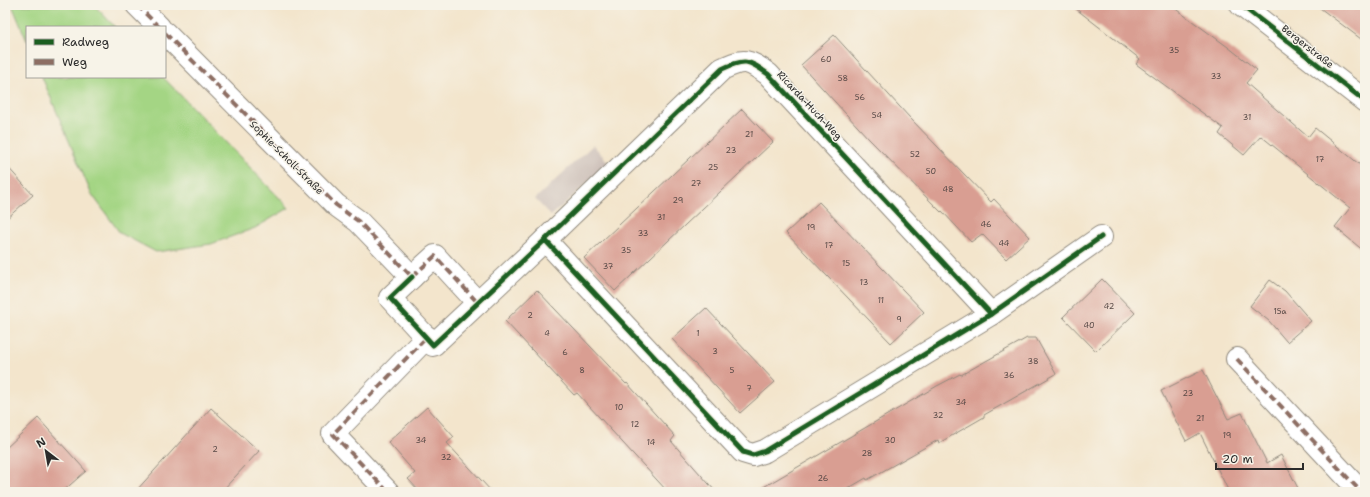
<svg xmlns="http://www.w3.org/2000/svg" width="1370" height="497" font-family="'Shantell Sans',sans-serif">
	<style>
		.industrial { fill: #cec1ba }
		.green { fill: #a4d584; stroke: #688058 }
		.building { fill: #d99e92 }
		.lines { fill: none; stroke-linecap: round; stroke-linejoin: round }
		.minor-casing { stroke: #8f887c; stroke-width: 24 }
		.minor { stroke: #fff; stroke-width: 22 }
		.quiet { stroke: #8d6e63; stroke-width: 4; stroke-dasharray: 8 4; stroke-linecap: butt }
		.cycleway-casing { stroke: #f7f3e8; stroke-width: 8 }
		.cycleway { stroke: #1b5e20; stroke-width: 5 }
		.labels { text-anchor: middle; stroke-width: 3; stroke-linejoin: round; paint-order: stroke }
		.number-label { font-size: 8px; fill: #564845 }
		.street-label { font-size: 10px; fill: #2b2b2b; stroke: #f7f3e8 }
	</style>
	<rect width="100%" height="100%" fill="#f7f3e8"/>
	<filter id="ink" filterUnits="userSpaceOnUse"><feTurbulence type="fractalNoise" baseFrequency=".025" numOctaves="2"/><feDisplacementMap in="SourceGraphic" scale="8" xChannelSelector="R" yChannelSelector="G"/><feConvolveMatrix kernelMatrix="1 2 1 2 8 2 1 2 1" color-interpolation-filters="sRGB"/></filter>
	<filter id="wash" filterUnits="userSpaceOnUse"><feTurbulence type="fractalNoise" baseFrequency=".012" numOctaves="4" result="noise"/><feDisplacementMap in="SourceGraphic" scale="16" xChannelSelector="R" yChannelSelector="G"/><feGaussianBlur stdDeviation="0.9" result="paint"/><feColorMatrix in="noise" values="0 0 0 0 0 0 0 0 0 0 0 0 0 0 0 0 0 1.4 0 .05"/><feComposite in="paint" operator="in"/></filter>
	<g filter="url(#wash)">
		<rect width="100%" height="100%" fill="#f3e5cc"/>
		<polygon class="industrial" points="593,145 609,163 551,216 535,199"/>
		<g class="green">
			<polygon points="12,5 94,5 115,27 27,27 27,41"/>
			<polygon points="42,77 163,77 289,208 255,228 211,244 156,252 120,233 91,193"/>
		</g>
		<g id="blocks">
			<g class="building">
				<polygon points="1071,5 1170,5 1228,47 1257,70 1246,83 1308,137 1315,128 1365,169 1365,252 1335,227 1350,208 1261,136 1244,155 1219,134 1223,128 1136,64 1140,59"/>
				<polygon points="1316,5 1365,5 1365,42"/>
				<polygon points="834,35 910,118 991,202 994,199 1030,237 1006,259 982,234 971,242 942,211 941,212 869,139 801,65"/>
				<polygon points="742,109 773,142 615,291 584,258"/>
				<polygon points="5,164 33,195 5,220"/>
				<polygon points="819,202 924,312 891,343 786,233"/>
				<polygon points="1102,279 1135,313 1096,351 1063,317"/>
				<polygon points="1270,280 1285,291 1311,321 1287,342 1269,321 1250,306"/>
				<polygon points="537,290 626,384 627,383 675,436 671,441 716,492 668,492 577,393 574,395 505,321"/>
				<polygon points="706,308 775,382 740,413 672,339"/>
				<polygon points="1027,338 1036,338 1056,374 984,415 984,417 939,443 938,440 867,480 866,478 842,492 755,492 937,386 960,374 961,375"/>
				<polygon points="1203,370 1228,419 1242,413 1267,463 1281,455 1300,492 1229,492 1200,433 1186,441 1161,391"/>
				<polygon points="427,407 454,437 447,443 492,492 420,492 408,479 415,473 388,442"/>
				<polygon points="211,408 259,451 221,492 135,492"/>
				<polygon points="38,418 86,471 62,492 5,492 5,449"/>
			</g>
		</g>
	</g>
	<g filter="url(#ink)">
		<use href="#blocks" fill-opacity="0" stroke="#8f887c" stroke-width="1"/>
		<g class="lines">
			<g class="minor-casing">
				<g id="minor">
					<polyline points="137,5 159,27"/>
					<polyline points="1241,5 1365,101"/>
					<polyline points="165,33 336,205 358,221 412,277 435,256 478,303"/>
					<path d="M545 240 722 69C745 58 748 60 768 74L991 314"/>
					<polyline points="412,277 390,298 433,345 545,240 743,452 753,455 765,451 991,314 1101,237"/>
					<polyline points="1237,359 1361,492"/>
					<polyline points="388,492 333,434 427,337"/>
				</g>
			</g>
			<use href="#minor" class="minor"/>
			<g class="quiet">
				<polyline points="137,5 159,27"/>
				<polyline points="165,33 336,205 358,221 412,277 435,256 478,303"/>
				<polyline points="1237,359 1361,492"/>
				<polyline points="388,492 333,434 427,337"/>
			</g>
			<g class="cycleway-casing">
				<g id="cycleway">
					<polyline points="1241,5 1365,101"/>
					<path d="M545 240 722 69C745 58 748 60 768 74L991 314"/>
					<polyline points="412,277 390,298 433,345 545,240 743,452 753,455 765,451 991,314 1101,237"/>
				</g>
			</g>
			<use href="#cycleway" class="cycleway"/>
		</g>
	</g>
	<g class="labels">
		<g class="number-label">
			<text x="1174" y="53">35</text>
			<text x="826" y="62">60</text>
			<text x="1216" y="79">33</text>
			<text x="843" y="81">58</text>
			<text x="860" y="100">56</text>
			<text x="877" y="118">54</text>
			<text x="1247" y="120">31</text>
			<text x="749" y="137">21</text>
			<text x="731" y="153">23</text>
			<text x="915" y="157">52</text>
			<text x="1320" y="162">17</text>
			<text x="713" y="170">25</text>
			<text x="931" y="174">50</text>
			<text x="696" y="186">27</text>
			<text x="948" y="192">48</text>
			<text x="678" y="203">29</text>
			<text x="661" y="220">31</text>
			<text x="986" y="227">46</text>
			<text x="811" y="230">19</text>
			<text x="643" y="236">33</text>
			<text x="1004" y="246">44</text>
			<text x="829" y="248">17</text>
			<text x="626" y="253">35</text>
			<text x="846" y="266">15</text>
			<text x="608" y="269">37</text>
			<text x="864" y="285">13</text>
			<text x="881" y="303">11</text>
			<text x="1109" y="309">42</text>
			<text x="1280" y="314">15a</text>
			<text x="530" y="318">2</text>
			<text x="899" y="322">9</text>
			<text x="1089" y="328">40</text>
			<text x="547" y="336">4</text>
			<text x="698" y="336">1</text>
			<text x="715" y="354">3</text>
			<text x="565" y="355">6</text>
			<text x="1033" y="364">38</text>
			<text x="582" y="373">8</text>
			<text x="732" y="373">5</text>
			<text x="1009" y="378">36</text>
			<text x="749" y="391">7</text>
			<text x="1188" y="396">23</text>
			<text x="961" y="405">34</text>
			<text x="619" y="410">10</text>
			<text x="938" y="418">32</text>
			<text x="1200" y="421">21</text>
			<text x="635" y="427">12</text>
			<text x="1227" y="438">19</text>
			<text x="421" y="443">34</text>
			<text x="890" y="443">30</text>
			<text x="651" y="445">14</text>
			<text x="215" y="452">2</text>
			<text x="867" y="456">28</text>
			<text x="446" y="460">32</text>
			<text x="823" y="481">26</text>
		</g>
		<g class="street-label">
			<text transform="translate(1308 46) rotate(38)" y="4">Bergerstraße</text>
			<text transform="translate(810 105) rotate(47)" y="4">Ricarda-Huch-Weg</text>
			<text transform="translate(287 157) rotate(45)" y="4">Sophie-Scholl-Straße</text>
		</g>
	</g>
	<rect width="1370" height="497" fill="none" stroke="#f7f3e8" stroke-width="20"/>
	<rect x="26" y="26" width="140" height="52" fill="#f7f3e8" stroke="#a5a39c"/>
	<rect x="34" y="39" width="20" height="6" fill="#1b5e20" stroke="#a5a39c"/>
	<text x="62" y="46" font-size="12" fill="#2b2b2b">Radweg</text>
	<rect x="34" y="59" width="20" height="6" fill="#8d6e63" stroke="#a5a39c"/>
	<text x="62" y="66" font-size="12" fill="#2b2b2b">Weg</text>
	<g transform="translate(46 451) rotate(329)" stroke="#f7f3e8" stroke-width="3" paint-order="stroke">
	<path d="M0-3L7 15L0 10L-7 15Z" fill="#2b2b2b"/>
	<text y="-6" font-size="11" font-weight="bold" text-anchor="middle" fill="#2b2b2b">N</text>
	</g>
	<path d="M1216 463v6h87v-6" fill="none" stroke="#2b2b2b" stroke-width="2"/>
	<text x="1222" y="463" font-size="12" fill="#2b2b2b" stroke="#f7f3e8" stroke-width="3" paint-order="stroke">20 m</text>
</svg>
